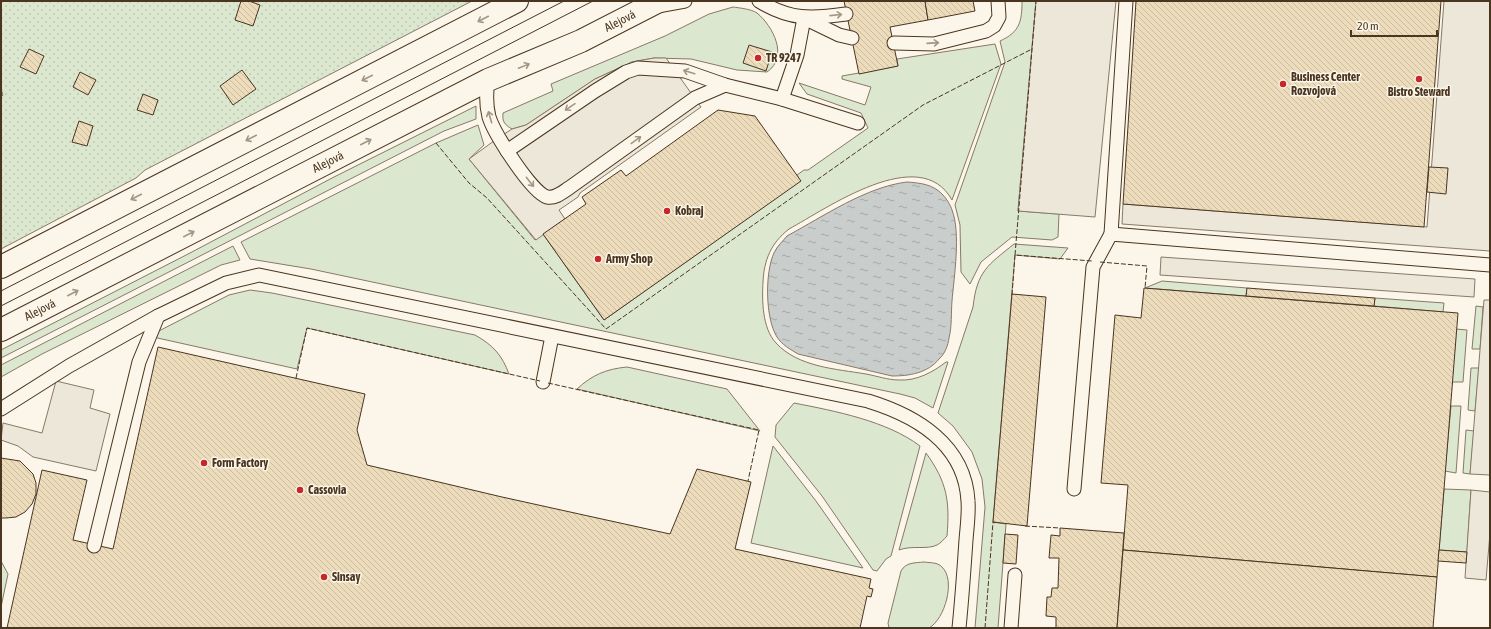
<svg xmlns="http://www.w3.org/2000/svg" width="1491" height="629" font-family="'Asap Condensed',sans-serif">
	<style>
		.grass { fill: #dce7d0; stroke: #887966 }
		.garden { fill: url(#garden-dots); stroke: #887966 }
		.parking { fill: #ede7d9; stroke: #887966 }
		.water { fill: url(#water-ripples); stroke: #887966 }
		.building { fill: url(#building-back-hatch); stroke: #4a3520 }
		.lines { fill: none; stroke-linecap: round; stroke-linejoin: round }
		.service-casing { stroke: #4a3520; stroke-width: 15 }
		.tertiary-casing { stroke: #4a3520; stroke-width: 24 }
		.service { stroke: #fbf6e9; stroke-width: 13 }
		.tertiary { stroke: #fbf6e9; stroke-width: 22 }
		.tram { stroke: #4a3520; stroke-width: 1 }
		.fence { stroke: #4a3520; stroke-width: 1; stroke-dasharray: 5 2; stroke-linecap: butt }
		.oneway { stroke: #a29684 }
		.poi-dot { fill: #c62828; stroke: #fbf6e9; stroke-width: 1.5 }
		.labels { text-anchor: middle; stroke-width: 3; stroke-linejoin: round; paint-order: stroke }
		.street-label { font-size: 12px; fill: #4a3520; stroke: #fbf6e9 }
		.poi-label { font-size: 12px; font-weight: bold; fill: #4a3520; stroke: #fbf6e9; text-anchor: start }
	</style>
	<defs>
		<pattern id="garden-dots" width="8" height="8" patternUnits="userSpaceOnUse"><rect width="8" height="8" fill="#dce7d0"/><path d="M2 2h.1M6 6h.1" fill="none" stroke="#bec7b2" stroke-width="1.8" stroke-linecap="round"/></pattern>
		<pattern id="water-ripples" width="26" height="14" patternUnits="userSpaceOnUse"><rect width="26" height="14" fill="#c9cecd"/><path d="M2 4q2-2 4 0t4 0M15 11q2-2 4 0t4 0" fill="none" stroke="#a5a8a6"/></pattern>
		<pattern id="building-back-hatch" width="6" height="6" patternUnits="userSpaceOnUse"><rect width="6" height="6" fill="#ecdcbc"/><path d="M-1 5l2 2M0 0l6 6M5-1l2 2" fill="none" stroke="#ccbda1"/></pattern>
	</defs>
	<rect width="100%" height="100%" fill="#fbf6e9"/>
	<g class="grass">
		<path d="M1022 1H1036L1018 211 1059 214 1058 237 1052 240 1012 237 981 262 970 284 961 272 960 225 955 205 1005 62 1000 41C1020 32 1022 21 1022 1Z"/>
		<path d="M733 7C740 8 751 9 757 13 773 26 789 57 767 72L737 70 691 59 654 58 632 62 595 79 526 125 512 129C505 125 502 122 503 113L553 91 551 84 665 36 709 14Z"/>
		<path d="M995 44 1001 64 952 200C920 142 826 209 789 229 771 243 764 260 763 282 762 300 762 328 776 343 798 367 836 369 866 374 877 376 888 380 899 380 917 381 933 372 946 362H948L933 408 915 398 900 394 311 269 250 259 241 242 436 143 478 125 484 145 469 159 535 240 543 234 604 320 800 181 797 175 804 170H808L868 128 861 113 807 94 799 83 865 105 871 87 842 79V76L898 66 897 59Z"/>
		<polygon points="476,106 476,119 444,131 1,358 1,350 190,253 334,177"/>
		<path d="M1014 244 1068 248 1060 259 1015 255 993 522 1006 524 998 628H975L985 507 982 479 972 452 953 426 938 413 973 307C977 271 988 265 1014 244Z"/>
		<polygon points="233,246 240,260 221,265 42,354 1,377 1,365"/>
		<polygon points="1162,281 1247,288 1246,296 1145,288"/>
		<path d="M250 290 272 293 475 335C493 345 502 355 509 374L307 328 297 369 153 337V334L229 295Z"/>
		<polygon points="1375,298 1444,303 1443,312 1374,306"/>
		<polygon points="1476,306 1483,307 1480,349 1472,349"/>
		<polygon points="1456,329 1467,330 1463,382 1452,382"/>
		<path d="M627 367 727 389 760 431 577 389C592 375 606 369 627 367Z"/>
		<polygon points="1471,368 1479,368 1475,411 1468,410"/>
		<path d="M794 403C835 411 887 421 920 446L891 556 886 559 877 571 873 570 822 496 775 437 776 425Z"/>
		<polygon points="1451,406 1461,406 1456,473 1445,471"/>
		<polygon points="1466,430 1474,431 1470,474 1463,473"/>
		<polygon points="773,446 816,501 863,568 751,543"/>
		<path d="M926 453C947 482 950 501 947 536 944 539 941 543 937 545 927 550 912 545 899 550Z"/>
		<polygon points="1444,489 1471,490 1467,552 1439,550"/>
		<polygon points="1,561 8,574 1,607"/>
		<path d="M924 562C931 563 937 562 942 567 956 580 945 619 929 628H889L888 623 901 571C906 562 915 563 924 562Z"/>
	</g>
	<polygon class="garden" points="1,1 472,1 145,170 136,178 1,249 1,97 3,95 1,89"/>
	<g class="parking">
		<polygon points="1036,1 1116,1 1095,217 1018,211"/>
		<polygon points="1444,1 1490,1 1490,251 1122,224 1123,204 1427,227"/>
		<polygon points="654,58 666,58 701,107 580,193 578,197 559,210 565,219 536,240 469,159 498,138 512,129 526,125 595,79 632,62"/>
		<polygon points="1161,257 1475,279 1474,297 1160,275"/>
		<polygon points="1484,300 1490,300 1490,475 1470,474"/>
		<polygon points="56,381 94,390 90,408 110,414 96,471 33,457 18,446 1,440 3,423 42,433"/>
		<polygon points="1471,490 1490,492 1490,533 1486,580 1465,578"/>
	</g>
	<path class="water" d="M907 182C920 183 933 184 943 195 946 198 951 206 952 210 961 233 954 277 952 301 951 313 952 326 949 338 948 345 945 354 939 359 928 373 909 376 892 376L798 354C790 349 782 345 777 337 765 318 765 272 774 253 777 246 783 241 787 236 824 216 866 187 907 182Z"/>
	<g class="building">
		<polygon points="241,1 249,1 260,5 253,26 235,20"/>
		<polygon points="844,1 925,1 928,20 890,27 898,66 859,74"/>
		<polygon points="925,1 973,1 975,11 928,20"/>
		<polygon points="1136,1 1441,1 1424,227 1123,204"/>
		<polygon points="749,45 772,52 766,71 743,63"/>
		<polygon points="29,49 44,56 36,74 20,67"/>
		<polygon points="242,70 256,89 233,105 220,86"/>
		<polygon points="80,72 96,80 88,95 73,87"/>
		<polygon points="143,94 158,100 153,115 137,110"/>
		<polygon points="718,110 755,116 801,181 604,320 543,234 586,204 582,197 621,170 626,176"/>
		<polygon points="79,121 93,126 87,146 72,142"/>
		<polygon points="1429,167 1448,168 1446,194 1427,192"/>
		<polygon points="1144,288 1458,313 1437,577 1123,550 1128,485 1101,483 1115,315 1141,318"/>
		<polygon points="1247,288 1375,298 1374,306 1246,296"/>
		<polygon points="1012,294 1046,297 1027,526 993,522"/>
		<polygon points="158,347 365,394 357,430 367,465 502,497 670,534 697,469 751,482 735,549 871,579 869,588 873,589 871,597 867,596 860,628 7,628 42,470 87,480 73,540 113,549"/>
		<polygon points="1,458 20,461 33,474 36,483 36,494 32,504 25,512 16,517 6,518 1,518"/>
		<polygon points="1060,528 1124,533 1117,628 1056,628 1056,617 1046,616 1047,597 1051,597 1052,588 1058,588 1059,558 1049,558 1051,535 1060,536"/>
		<polygon points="1005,534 1018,535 1016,564 1003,563"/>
		<polygon points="1123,550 1437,577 1433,628 1117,628"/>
		<polygon points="1439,550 1467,552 1466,563 1438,561"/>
	</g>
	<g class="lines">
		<g class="service-casing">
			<g id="service">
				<path d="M759 1C790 20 811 19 846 14"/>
				<polyline points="652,7 685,1"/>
				<polyline points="894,43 934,44 986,31 994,26 999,17 998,1"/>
				<path d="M488 80C486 93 486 105 489 117 494 133 531 192 547 197 555 199 563 192 569 188L695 98 725 85"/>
				<polyline points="782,99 797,55 804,18 839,35 852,38"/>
				<polyline points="507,151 595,91 626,72 638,68 685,71 725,85 782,99 858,123"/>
				<polyline points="1111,234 1126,1"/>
				<polyline points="543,382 552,336"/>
				<polyline points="1,409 69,366 158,316"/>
				<polyline points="1074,489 1093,267 1111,234 1490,265"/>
				<path d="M94 546 139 362 158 316 226 283 259 275 868 401C917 416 965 445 968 501 969 514 967 527 966 540 964 569 962 599 959 628"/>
				<polyline points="1011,628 1015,575"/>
			</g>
		</g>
		<g class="tertiary-casing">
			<g id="tertiary">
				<polyline points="1,267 517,1"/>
				<polyline points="1,330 488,80 581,41 659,1"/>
			</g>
		</g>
		<use href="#service" class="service"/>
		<use href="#tertiary" class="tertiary"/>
		<g class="tram">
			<polyline points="1,291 564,1"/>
			<polyline points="1,306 593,1"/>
		</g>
		<g class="fence">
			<polyline points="436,143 469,183 487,198 606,329 923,105 1032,49"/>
			<polyline points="1015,255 1036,1"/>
			<polyline points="1100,262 1147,266 1145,288"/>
			<polyline points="1012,295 1015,255 1092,261"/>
			<polyline points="296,378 307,328 540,381"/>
			<polyline points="548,383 759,430 748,481"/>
			<polyline points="1025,526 1060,528"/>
			<polyline points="985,628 993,522 995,523"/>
		</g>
	</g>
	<defs><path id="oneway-shaft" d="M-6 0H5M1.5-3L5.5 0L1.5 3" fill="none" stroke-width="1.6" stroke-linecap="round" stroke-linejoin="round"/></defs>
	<g class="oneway">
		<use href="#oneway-shaft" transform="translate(836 15) rotate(-6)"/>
		<use href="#oneway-shaft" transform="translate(483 19) rotate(153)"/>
		<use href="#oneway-shaft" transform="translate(933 43) rotate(-4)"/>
		<use href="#oneway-shaft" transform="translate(524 66) rotate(-22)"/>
		<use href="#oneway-shaft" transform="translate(689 72) rotate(-163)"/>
		<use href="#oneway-shaft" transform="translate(367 78) rotate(153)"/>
		<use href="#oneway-shaft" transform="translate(570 107) rotate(146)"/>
		<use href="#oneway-shaft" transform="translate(490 117) rotate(-106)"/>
		<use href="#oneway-shaft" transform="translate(251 138) rotate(153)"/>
		<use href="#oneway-shaft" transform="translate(636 140) rotate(-36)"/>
		<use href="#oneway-shaft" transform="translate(366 142) rotate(-27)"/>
		<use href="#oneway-shaft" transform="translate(530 182) rotate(52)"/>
		<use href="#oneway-shaft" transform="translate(136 197) rotate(153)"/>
		<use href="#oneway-shaft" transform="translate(189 234) rotate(-27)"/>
		<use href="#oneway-shaft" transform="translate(73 293) rotate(-27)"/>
	</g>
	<g class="poi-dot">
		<circle cx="758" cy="58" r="4"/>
		<circle cx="1419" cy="79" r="4"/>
		<circle cx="1283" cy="84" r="4"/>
		<circle cx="667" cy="211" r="4"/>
		<circle cx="598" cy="259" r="4"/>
		<circle cx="204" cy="463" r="4"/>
		<circle cx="300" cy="490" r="4"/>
		<circle cx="324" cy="577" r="4"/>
	</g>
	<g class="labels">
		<g class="street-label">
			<text transform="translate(620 21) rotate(-27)" y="4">Alejová</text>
			<text transform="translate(328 162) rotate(-27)" y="4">Alejová</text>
			<text transform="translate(40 310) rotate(-27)" y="4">Alejová</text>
		</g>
		<g class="poi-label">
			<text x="766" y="62">TR 9247</text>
			<text x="1291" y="81">Business Center<tspan x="1291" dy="14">Rozvojová</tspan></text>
			<text x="1419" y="96" text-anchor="middle">Bistro Steward</text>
			<text x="675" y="215">Kobraj</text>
			<text x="606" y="263">Army Shop</text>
			<text x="212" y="467">Form Factory</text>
			<text x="308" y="494">Cassovia</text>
			<text x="332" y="581">Sinsay</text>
		</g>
	</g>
	<rect width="1491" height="629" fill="none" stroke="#4a3520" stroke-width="4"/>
	<path d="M1351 30v6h86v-6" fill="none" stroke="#4a3520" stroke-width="2"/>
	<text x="1357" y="30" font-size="12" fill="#4a3520" stroke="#fbf6e9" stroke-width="3" paint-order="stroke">20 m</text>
</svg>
